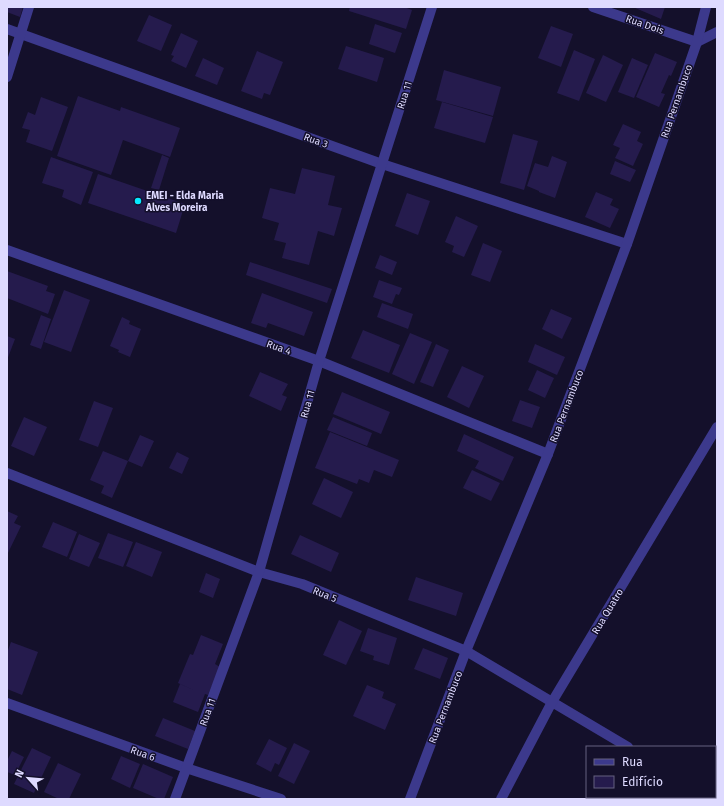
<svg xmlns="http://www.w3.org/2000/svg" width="724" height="806" font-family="'Fira Sans',sans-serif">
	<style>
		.building { fill: #251b4d }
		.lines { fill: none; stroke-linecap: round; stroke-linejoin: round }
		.minor { stroke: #3c398c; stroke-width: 10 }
		.tertiary { stroke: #3c398c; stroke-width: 10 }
		.poi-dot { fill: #06e9ff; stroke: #14102b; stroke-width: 1.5 }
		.labels { text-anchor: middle; stroke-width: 3; stroke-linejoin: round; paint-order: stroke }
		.street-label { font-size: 10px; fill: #dedaff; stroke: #14102b }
		.poi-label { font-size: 10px; font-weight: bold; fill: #dedaff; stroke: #14102b; text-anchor: start }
	</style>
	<rect width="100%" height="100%" fill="#14102b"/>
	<g class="building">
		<polygon points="7,7 23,7 20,17 7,12"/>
		<polygon points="350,7 404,7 412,10 406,29 349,11"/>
		<polygon points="633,7 665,7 661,19"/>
		<polygon points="149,15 172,25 161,51 137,41"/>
		<polygon points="375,24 402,33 395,53 369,44"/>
		<polygon points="551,26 573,34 561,67 538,58"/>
		<polygon points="181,33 198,41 186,68 171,61 174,56 171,55"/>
		<polygon points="346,46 384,58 377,82 338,69"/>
		<polygon points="574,50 595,59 579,101 557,93"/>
		<polygon points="257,51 283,62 270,95 264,93 262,99 241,91"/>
		<polygon points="655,53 677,62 671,76 669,75 661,93 665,94 659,107 636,97"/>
		<polygon points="603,55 623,65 606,102 586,93"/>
		<polygon points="203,58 224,68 217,85 195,76"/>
		<polygon points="632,58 648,65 634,98 618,92"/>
		<polygon points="444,70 501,87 493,116 436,100"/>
		<polygon points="78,96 120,111 121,107 180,128 170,157 123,140 111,175 57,156"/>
		<polygon points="41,97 68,107 52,151 26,142 30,130 22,128 28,112 35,115"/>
		<polygon points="442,102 493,117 485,143 434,128"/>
		<polygon points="623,124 641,132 637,141 643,144 633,166 615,158 620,148 613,145"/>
		<polygon points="513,134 538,141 524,190 500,183"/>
		<polygon points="162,155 169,158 159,190 151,188"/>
		<polygon points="552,156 567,162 555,198 539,192 539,191 527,186 535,163 548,167"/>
		<polygon points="51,157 93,172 81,205 62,197 64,190 42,183"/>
		<polygon points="615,161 636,170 630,182 610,174"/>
		<polygon points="302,168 335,176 328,205 342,208 334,236 318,231 309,265 282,258 286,243 274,240 279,223 262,218 270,188 295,194"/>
		<polygon points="98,174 185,204 176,233 88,203"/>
		<polygon points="596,192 613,199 610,205 619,209 610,228 585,217"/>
		<polygon points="407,193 430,201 418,235 395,226"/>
		<polygon points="456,216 478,226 464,257 452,252 454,246 445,242"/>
		<polygon points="483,243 502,251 490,282 471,275"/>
		<polygon points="380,255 397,262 392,275 375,268"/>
		<polygon points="250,262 332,289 327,303 246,275"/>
		<polygon points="7,271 48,286 46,291 55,294 48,314 7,298"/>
		<polygon points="379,280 402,288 399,295 396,294 392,304 373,297"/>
		<polygon points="64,290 90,300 71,352 44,342"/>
		<polygon points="262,293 313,312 304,336 268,323 266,328 251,323"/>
		<polygon points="382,303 413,314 408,329 377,317"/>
		<polygon points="551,309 572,318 562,339 542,329"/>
		<polygon points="41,315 51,319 41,349 30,345"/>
		<polygon points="122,317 130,321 129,324 141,329 130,357 118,352 119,350 110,346"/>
		<polygon points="363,330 400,345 389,373 351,358"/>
		<polygon points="410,333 432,342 414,384 392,374"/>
		<polygon points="7,336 15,339 7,360"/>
		<polygon points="436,344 449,350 433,387 420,382"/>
		<polygon points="535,344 565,357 557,375 528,362"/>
		<polygon points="462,366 484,376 469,408 447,397"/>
		<polygon points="537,370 554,378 545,398 528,390"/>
		<polygon points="260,372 288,384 282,395 287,397 281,411 249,396"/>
		<polygon points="342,392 390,412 381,434 333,414"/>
		<polygon points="520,400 540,407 532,428 512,421"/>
		<polygon points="94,401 113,408 98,447 79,440"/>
		<polygon points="24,417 47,427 34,456 11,446"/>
		<polygon points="333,417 372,433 367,446 327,430"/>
		<polygon points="330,432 399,460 392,477 374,470 369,483 359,479 357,484 315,468"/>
		<polygon points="464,434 514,457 503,481 475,468 479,461 457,451"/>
		<polygon points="140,435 154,441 142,467 128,461"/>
		<polygon points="103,451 128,461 112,498 101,493 104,486 90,480"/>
		<polygon points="177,452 189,458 182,474 169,468"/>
		<polygon points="472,470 500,483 491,501 463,488"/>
		<polygon points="324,478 353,492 341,518 312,504"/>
		<polygon points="7,511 18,516 14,523 21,526 7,555"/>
		<polygon points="53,522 77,532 67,557 42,547"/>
		<polygon points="108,533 133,542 123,567 98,558"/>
		<polygon points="79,534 100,543 89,567 69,559"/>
		<polygon points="300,535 339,553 331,572 291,554"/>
		<polygon points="136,542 162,552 152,577 126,566"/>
		<polygon points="206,573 220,579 213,598 199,592"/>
		<polygon points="416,577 463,593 456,616 408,600"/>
		<polygon points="339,620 362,631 346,665 323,655"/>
		<polygon points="368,628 397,638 389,665 373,660 374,656 360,651"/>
		<polygon points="201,635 223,644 215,664 220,667 208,695 205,694 198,712 173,702 180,684 198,692 178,683 190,654 193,655"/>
		<polygon points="11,642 38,652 22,695 7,689 7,653"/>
		<polygon points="423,648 448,658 440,679 414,669"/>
		<polygon points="367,685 384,692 382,698 396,704 385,730 353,716"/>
		<polygon points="163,718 195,731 188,749 155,736"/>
		<polygon points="269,739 287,748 279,765 275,763 271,772 256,764"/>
		<polygon points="294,743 310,751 294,784 278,776"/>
		<polygon points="32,748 51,757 34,793 14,784"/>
		<polygon points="12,751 24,757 15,775 7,772 7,761"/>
		<polygon points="121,756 140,764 130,788 111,779"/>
		<polygon points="58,763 81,774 69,799 59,799 44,792"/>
		<polygon points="143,764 173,777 164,799 159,799 133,788"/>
	</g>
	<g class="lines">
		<g class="minor">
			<polyline points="593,7 697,42 717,32"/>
			<polyline points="7,29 382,164 627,244"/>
			<polyline points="7,77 29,7"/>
			<polyline points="7,250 319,361 548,454"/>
			<polyline points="7,473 259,572 302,584 466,651 628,747"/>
			<polyline points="7,703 186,768 281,799"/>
			<polyline points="713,797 717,799"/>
			<polyline points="175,799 259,572 319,361 432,7"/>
			<polyline points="501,799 552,702 717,427"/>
		</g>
		<polyline class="tertiary" points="410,799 466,651 548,454 627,244 697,42 706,7"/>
	</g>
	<circle class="poi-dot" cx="138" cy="201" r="4"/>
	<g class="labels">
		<g class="street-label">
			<text transform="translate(645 24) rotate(19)" y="4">Rua Dois</text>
			<text transform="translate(404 95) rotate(-72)" y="4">Rua 11</text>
			<text transform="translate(676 101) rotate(-71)" y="4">Rua Pernambuco</text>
			<text transform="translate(316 140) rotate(20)" y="4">Rua 3</text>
			<text transform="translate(279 347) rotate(20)" y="4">Rua 4</text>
			<text transform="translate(307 404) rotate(-74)" y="4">Rua 11</text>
			<text transform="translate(566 406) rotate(-69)" y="4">Rua Pernambuco</text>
			<text transform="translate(325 594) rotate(22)" y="4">Rua 5</text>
			<text transform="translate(607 611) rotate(-59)" y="4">Rua Quatro</text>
			<text transform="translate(445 707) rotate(-69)" y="4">Rua Pernambuco</text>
			<text transform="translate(207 712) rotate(-70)" y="4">Rua 11</text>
			<text transform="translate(143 753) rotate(20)" y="4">Rua 6</text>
		</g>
		<g class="poi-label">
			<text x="146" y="199">EMEI - Elda Maria<tspan x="146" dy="12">Alves Moreira</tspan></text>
		</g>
	</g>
	<rect width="724" height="806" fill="none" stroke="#dedaff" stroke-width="16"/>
	<rect x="586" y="746" width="130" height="52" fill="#14102b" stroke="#656180"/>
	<rect x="594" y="759" width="20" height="6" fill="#3c398c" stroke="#656180"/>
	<text x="622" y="766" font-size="12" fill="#dedaff">Rua</text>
	<rect x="594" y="776" width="20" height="12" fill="#251b4d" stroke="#656180"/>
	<text x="622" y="786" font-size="12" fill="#dedaff">Edifício</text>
	<g transform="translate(28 778) rotate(297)" stroke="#14102b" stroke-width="3" paint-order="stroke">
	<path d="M0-3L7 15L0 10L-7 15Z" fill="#dedaff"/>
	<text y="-6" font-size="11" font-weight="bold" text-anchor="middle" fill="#dedaff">N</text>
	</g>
</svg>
